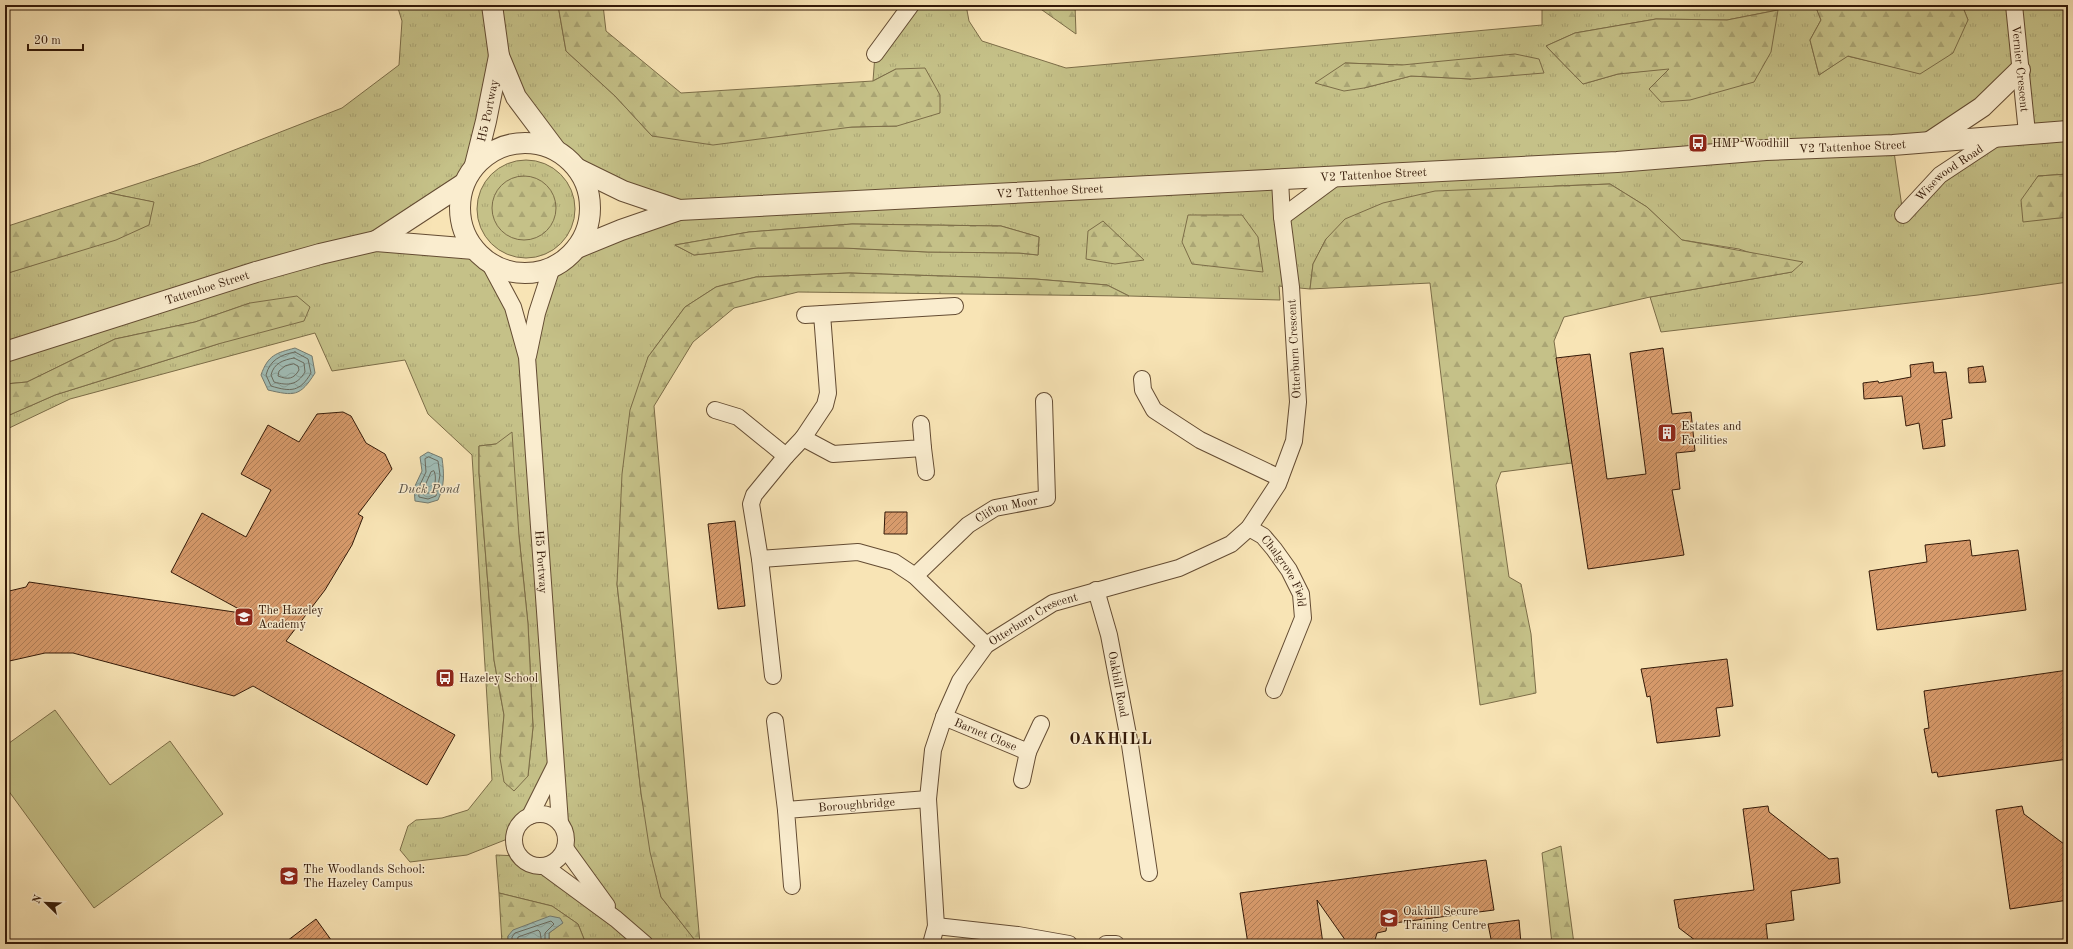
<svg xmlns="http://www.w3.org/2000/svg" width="2073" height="949" font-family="'Old Standard TT',serif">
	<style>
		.grass { fill: url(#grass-tufts); stroke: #7c6d48; fill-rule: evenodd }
		.forest { fill: url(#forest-firs); stroke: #7c6d48 }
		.pitch { fill: #c5c188; stroke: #7c6d48 }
		.water { fill: url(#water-waves); stroke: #747b70 }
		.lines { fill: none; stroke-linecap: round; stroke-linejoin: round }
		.shore { stroke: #6a6b5f; stroke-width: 1 }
		.building { fill: url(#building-hatch); stroke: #331908 }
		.minor-casing { stroke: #644c33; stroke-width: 18 }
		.tertiary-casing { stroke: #644c33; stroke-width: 22 }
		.minor { stroke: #faedcf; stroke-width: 16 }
		.tertiary { stroke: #faedcf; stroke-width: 20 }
		.labels { text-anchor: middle; stroke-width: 3; stroke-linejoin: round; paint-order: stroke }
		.street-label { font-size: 12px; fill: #331908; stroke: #faedcf }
		.poi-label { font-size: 12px; fill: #331908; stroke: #faedcf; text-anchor: start }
		.water-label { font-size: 13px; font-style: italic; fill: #595245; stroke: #faedcf }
		.district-label { font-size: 16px; font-weight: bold; letter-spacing: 1px; fill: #331908; stroke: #faedcf }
	</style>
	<defs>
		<pattern id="grass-tufts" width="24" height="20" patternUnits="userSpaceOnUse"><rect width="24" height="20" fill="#c5c188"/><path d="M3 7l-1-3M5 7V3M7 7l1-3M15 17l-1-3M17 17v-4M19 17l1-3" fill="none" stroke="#aaa574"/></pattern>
		<pattern id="forest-firs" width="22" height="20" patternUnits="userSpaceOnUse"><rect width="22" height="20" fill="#c5c188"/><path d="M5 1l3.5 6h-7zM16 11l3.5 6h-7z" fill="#aaa574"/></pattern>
		<pattern id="water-waves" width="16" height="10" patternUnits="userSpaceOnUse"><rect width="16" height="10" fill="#a0bdb6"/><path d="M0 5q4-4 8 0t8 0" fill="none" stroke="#8aa29b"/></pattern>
		<pattern id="building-hatch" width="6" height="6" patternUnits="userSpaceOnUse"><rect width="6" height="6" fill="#d89b6c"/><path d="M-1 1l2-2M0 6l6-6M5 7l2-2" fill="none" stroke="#b07e57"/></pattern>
	</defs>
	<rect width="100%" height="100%" fill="#f8e4b5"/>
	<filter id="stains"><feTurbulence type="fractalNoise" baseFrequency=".005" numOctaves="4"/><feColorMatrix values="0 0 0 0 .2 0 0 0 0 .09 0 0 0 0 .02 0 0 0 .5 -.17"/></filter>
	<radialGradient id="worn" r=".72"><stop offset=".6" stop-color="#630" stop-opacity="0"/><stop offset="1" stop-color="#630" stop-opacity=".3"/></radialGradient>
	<g class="grass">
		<path d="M397 5H558L566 51 615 96 652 136 852 127 897 126 896 69 873 81 875 54 911 5H966L969 21 982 41 1066 68 1542 25V5H1815L1821 20 1810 40 1819 75 1847 56 1920 73 1968 20 1962 5H2068V174L2038 176 2023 221 2068 217V282L1978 295 1661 332 1650 297 1792 272 1768 259 1739 249 1682 240 1647 207 1610 184 1555 186 1326 239 1313 264 1310 289 1279 286 1280 300 1129 296 1107 285 1035 279 849 273 756 277 716 287 685 307 648 357 617 584 641 793 661 897 698 944H586L578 924 552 906 499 893 496 855 519 856 614 917 565 848 566 839 560 823 555 767 530 816 520 824 515 836 467 855 410 862 400 850 408 826 416 820 442 818 468 810 492 780 472 455 428 414 405 360 332 371 315 333 70 399 5 430V417L55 395 218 344 250 303 195 322 115 339 27 382 5 384V274L48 260 153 202 109 193 201 163 342 108 399 65 402 21ZM1778 10 1650 88 1670 68 1618 74 1583 84 1546 46 1575 33 1656 19 1727 20ZM499 57 555 149 566 157 578 169 678 210 577 248 567 258 552 267 527 356 490 264 474 249 379 247 463 184 466 160 475 165ZM1345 63 1402 65 1471 79 1411 76 1364 88ZM2020 70 2027 133 1999 136 1903 214 1893 145 1929 142ZM1335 177 1282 217 1280 180ZM852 224 1001 226 1039 237 1038 255 1019 253 928 252 843 248H758L694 255 675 245 749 232ZM496 444 519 536 528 624 533 727 528 776 500 758 504 715 494 660 479 473V446Z"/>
		<circle cx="526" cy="209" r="49"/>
	</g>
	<g class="forest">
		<polygon points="558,5 603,5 606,31 681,93 873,81 896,69 925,68 940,95 940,113 897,126 852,127 713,145 652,136 615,96 566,51"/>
		<polygon points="1036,5 1075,5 1076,34 1035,5"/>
		<polygon points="1815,5 1962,5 1968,20 1953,53 1920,74 1848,56 1819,75 1810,40 1821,20"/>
		<polygon points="1778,10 1771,52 1754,82 1690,100 1661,102 1649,89 1669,69 1618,74 1583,84 1546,46 1575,33 1656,19 1727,20"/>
		<polygon points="1515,54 1539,59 1544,73 1471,79 1411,76 1364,88 1344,91 1315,83 1345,63 1402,65"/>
		<polygon points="2068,174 2068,217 2023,222 2021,200 2038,176"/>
		<circle cx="524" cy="208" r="32"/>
		<polygon points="1610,184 1647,207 1682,240 1803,262 1792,272 1650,297 1564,317 1554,341 1572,463 1501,472 1496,485 1509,577 1521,584 1531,634 1536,693 1480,705 1430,283 1310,289 1313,264 1326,239 1345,219 1383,203 1435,191"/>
		<polygon points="109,193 154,202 149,225 116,240 5,274 5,227"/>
		<polygon points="1188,215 1242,215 1258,237 1263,272 1192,264 1182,242"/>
		<polygon points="1103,221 1144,260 1115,264 1086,259 1088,231"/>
		<polygon points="852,224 1001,226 1039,237 1038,255 1019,253 928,252 843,248 758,248 694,255 675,245 749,232"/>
		<polygon points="849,273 1035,279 1107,285 1129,296 798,292 734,308 693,342 654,406 700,944 698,944 661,897 650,852 641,793 617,584 622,474 630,410 648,357 685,307 716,287 756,277"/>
		<polygon points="297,296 310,307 304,321 218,344 55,395 5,417 5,384 27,382 115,339 195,322 250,303"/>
		<polygon points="512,432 519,536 528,624 533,727 528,776 514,791 504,782 500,758 504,715 494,660 479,473 479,446 496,444"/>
		<polygon points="1561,846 1574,944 1552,944 1542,853"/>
		<polygon points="499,893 552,906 578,924 586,944 557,944 549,939 549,933 557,927 508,936 508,944 502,944"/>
	</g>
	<polygon class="pitch" points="55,710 110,785 170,741 223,814 94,908 5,786 5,746"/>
	<g class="water">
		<path d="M295 348 312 356 315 373C300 397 294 396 268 390L261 375C268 355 276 353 295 348Z"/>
		<path d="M428 452 442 458C444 473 445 485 438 500L428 503 415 501 414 488 422 471 420 457Z"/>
		<polygon points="550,916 560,918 563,923 549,933 549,939 557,944 508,944 508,936 513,930"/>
	</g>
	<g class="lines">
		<g class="shore">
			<path d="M295 352 308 359 311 373C300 392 291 392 271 386L266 375C270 360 280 355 295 352Z"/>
			<path d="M294 358 304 363 305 372C297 385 289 386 274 382L271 375C274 363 283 360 294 358Z"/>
			<path d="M294 364 298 366 299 370C294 379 288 380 278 376L279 371 285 366Z"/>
			<polygon points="429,457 438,461 440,475 436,496 428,499 419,497 418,489 426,472 425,459"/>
			<path d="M434 471C437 477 435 487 431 493H424L423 490 431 472Z"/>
			<polyline points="512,944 512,937 515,933 551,921 554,924 545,933 545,941 550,944"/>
			<polyline points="517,944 518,937 538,930 540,932 542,944"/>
		</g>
	</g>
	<g class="building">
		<polygon points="1663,348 1672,414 1691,412 1695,451 1676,453 1680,489 1672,490 1684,555 1588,569 1556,358 1590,354 1607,479 1646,474 1630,353"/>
		<polygon points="1933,362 1934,373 1946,372 1952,418 1942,420 1945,446 1923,449 1919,423 1906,426 1902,396 1864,399 1863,383 1878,381 1879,383 1911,377 1910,365"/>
		<polygon points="1983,366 1986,382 1969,383 1968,368"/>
		<polygon points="343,412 351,416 366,443 385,454 392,469 358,514 363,517 352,545 325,590 286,641 455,735 427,785 253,686 234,696 73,653 45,653 5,662 5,592 26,587 29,582 248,614 171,572 202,513 246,537 271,490 241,474 268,425 299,442 317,414"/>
		<polygon points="885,512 907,512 907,534 884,534"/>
		<polygon points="735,521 745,606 718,609 708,524"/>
		<polygon points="1970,540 1972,556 2018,550 2026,610 1877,630 1869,571 1927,562 1925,545"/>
		<polygon points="1727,659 1733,706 1716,708 1720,736 1657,743 1650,696 1647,697 1641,669"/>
		<polygon points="2068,670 2068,759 1938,777 1937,772 1932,773 1924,729 1929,728 1924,691"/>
		<polygon points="1768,806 1769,812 1829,859 1838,858 1840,883 1791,891 1794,920 1766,924 1768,944 1700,944 1679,928 1674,900 1754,890 1743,809"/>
		<polygon points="2022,806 2024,814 2068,847 2068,900 2010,909 1996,810"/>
		<polygon points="1486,860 1494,910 1387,924 1386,931 1377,933 1375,940 1348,944 1317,900 1323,944 1248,944 1240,893"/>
		<polygon points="316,919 334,944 283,944"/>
		<polygon points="1519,920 1521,944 1492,944 1488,924"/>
	</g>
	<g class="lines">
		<g class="minor-casing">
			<g id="minor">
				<path id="s1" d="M2014 5 2027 133"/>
				<polyline points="875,54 911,5"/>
				<path id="s2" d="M1903 215 1940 175 1999 136"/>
				<polyline points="1282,217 1336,177"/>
				<path id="s3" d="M490 264 513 307 527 357 560 823"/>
				<polyline points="822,314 955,306"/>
				<polyline points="528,356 537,313 552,267"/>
				<polyline points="1142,379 1143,390 1154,410 1200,440 1280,478"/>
				<polyline points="715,410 738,417 786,456 754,495 751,504 760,559"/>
				<polyline points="803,438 825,405 828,393 822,314 805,315"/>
				<polyline points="923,448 926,472"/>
				<polyline points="786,456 803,438 833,454 923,448 921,424"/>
				<path id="s4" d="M1249 528 1263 536 1274 549 1289 570 1301 594 1303 618 1274 690"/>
				<path id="s5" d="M915 576 968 525 995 508 1047 498 1044 401"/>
				<path id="s6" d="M1096 590 1109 635 1130 745 1149 873"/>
				<polyline points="773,676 760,559 858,552 894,562 915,576 986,645"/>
				<path id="s7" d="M944 717 1028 752 1041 724"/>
				<polyline points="775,721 786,810"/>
				<polyline points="1022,780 1028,752"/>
				<circle cx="540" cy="840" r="26"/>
				<polyline points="530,816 555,766"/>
				<polyline points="565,848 607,906"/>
				<polyline points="544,866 616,919 645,944"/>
				<path id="s8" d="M792 886 786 810 928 799"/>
				<polyline points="936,926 1018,935 1069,944"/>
				<path id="s9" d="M931 944 936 926 928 799 933 750 944 717 960 681 986 645 1053 603 1179 568 1231 544 1249 528 1278 484 1294 441 1298 402 1291 287 1282 217 1280 180"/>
				<polyline points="1106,944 1116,944"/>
			</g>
		</g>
		<g class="tertiary-casing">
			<g id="tertiary">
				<polyline points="492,5 499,56 516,97 555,149"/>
				<polyline points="1931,141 1982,107 2020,70"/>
				<circle cx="525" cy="208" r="65"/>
				<path id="s10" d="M475 165 486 121 499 56"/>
				<polyline points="578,169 623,191 679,210"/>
				<polyline points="376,241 463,184"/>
				<path id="s11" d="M577 248 621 230 679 210 1617 162 1766 150 1893 145 2068 131"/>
				<path id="s12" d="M5 352 256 272 320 254 376 241 474 249"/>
			</g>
		</g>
		<use href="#minor" class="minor"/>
		<use href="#tertiary" class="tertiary"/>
	</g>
	<defs>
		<g id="bus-square" transform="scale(1)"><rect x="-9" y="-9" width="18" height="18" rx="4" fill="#8f2418" stroke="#faedcf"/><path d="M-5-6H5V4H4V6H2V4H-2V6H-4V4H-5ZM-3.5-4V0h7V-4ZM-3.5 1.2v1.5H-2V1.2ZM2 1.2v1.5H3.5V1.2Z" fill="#fff"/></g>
		<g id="building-square" transform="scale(1)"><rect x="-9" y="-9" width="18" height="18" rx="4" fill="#8f2418" stroke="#faedcf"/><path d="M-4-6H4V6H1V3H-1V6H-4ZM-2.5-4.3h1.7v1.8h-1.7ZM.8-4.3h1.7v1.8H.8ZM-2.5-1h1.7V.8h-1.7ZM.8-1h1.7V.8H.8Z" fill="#fff"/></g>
		<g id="school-square" transform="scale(1)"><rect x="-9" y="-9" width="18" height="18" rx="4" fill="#8f2418" stroke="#faedcf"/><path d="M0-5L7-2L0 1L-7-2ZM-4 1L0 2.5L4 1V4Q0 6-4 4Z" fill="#fff"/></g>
	</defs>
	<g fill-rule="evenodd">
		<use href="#bus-square" x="1698" y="143"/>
		<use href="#building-square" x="1667" y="433"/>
		<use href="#school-square" x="244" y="617"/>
		<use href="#bus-square" x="445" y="678"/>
		<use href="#school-square" x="289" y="876"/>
		<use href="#school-square" x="1389" y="918"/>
	</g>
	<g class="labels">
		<g class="street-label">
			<text dy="4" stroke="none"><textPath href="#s1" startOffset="64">Vernier Crescent</textPath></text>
			<text dy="4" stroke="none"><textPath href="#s10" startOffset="56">H5 Portway</textPath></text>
			<text dy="4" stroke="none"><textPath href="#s11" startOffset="1284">V2 Tattenhoe Street</textPath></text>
			<text dy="4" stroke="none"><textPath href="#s2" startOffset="63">Wisewood Road</textPath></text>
			<text dy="4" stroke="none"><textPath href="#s11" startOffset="804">V2 Tattenhoe Street</textPath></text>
			<text dy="4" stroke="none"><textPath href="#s11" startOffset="480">V2 Tattenhoe Street</textPath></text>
			<text dy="4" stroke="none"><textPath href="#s12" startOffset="212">Tattenhoe Street</textPath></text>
			<text transform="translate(1294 349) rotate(-93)" y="4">Otterburn Crescent</text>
			<text dy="4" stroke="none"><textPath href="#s5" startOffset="116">Clifton Moor</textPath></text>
			<text dy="4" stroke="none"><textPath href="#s3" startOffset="306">H5 Portway</textPath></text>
			<text dy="4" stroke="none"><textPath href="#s4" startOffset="58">Chalgrove Field</textPath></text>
			<text dy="4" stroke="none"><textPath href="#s9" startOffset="368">Otterburn Crescent</textPath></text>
			<text dy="4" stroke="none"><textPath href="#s6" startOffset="97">Oakhill Road</textPath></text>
			<text dy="4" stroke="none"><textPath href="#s7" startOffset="45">Barnet Close</textPath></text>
			<text dy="4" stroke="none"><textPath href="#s8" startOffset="147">Boroughbridge</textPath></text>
		</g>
		<g class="poi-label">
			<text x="1712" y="147">HMP Woodhill</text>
			<text x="1681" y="430">Estates and<tspan x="1681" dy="14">Facilities</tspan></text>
			<text x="258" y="614">The Hazeley<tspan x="258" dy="14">Academy</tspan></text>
			<text x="459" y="682">Hazeley School</text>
			<text x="303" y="873">The Woodlands School:<tspan x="303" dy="14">The Hazeley Campus</tspan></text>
			<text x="1403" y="915">Oakhill Secure<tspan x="1403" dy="14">Training Centre</tspan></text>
		</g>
		<g class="water-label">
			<text x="429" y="493">Duck Pond</text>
		</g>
		<g class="district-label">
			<text x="1111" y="744">OAKHILL</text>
		</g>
	</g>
	<rect width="2073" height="949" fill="none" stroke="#f8e4b5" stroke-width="20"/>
	<rect x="6" y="6" width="2061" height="937" fill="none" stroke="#331908" stroke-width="2"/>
	<rect x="10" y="10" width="2053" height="929" fill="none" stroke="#331908"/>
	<g transform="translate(46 903) rotate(293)" stroke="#faedcf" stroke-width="3" paint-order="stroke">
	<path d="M0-3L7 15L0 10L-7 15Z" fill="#331908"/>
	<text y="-6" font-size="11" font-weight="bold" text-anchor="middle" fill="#331908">N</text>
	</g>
	<path d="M28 44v6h55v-6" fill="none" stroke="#331908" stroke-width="2"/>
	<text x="34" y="44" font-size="12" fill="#331908" stroke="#faedcf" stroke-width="3" paint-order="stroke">20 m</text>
	<rect width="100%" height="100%" filter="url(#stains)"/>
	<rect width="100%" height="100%" fill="url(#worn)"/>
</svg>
